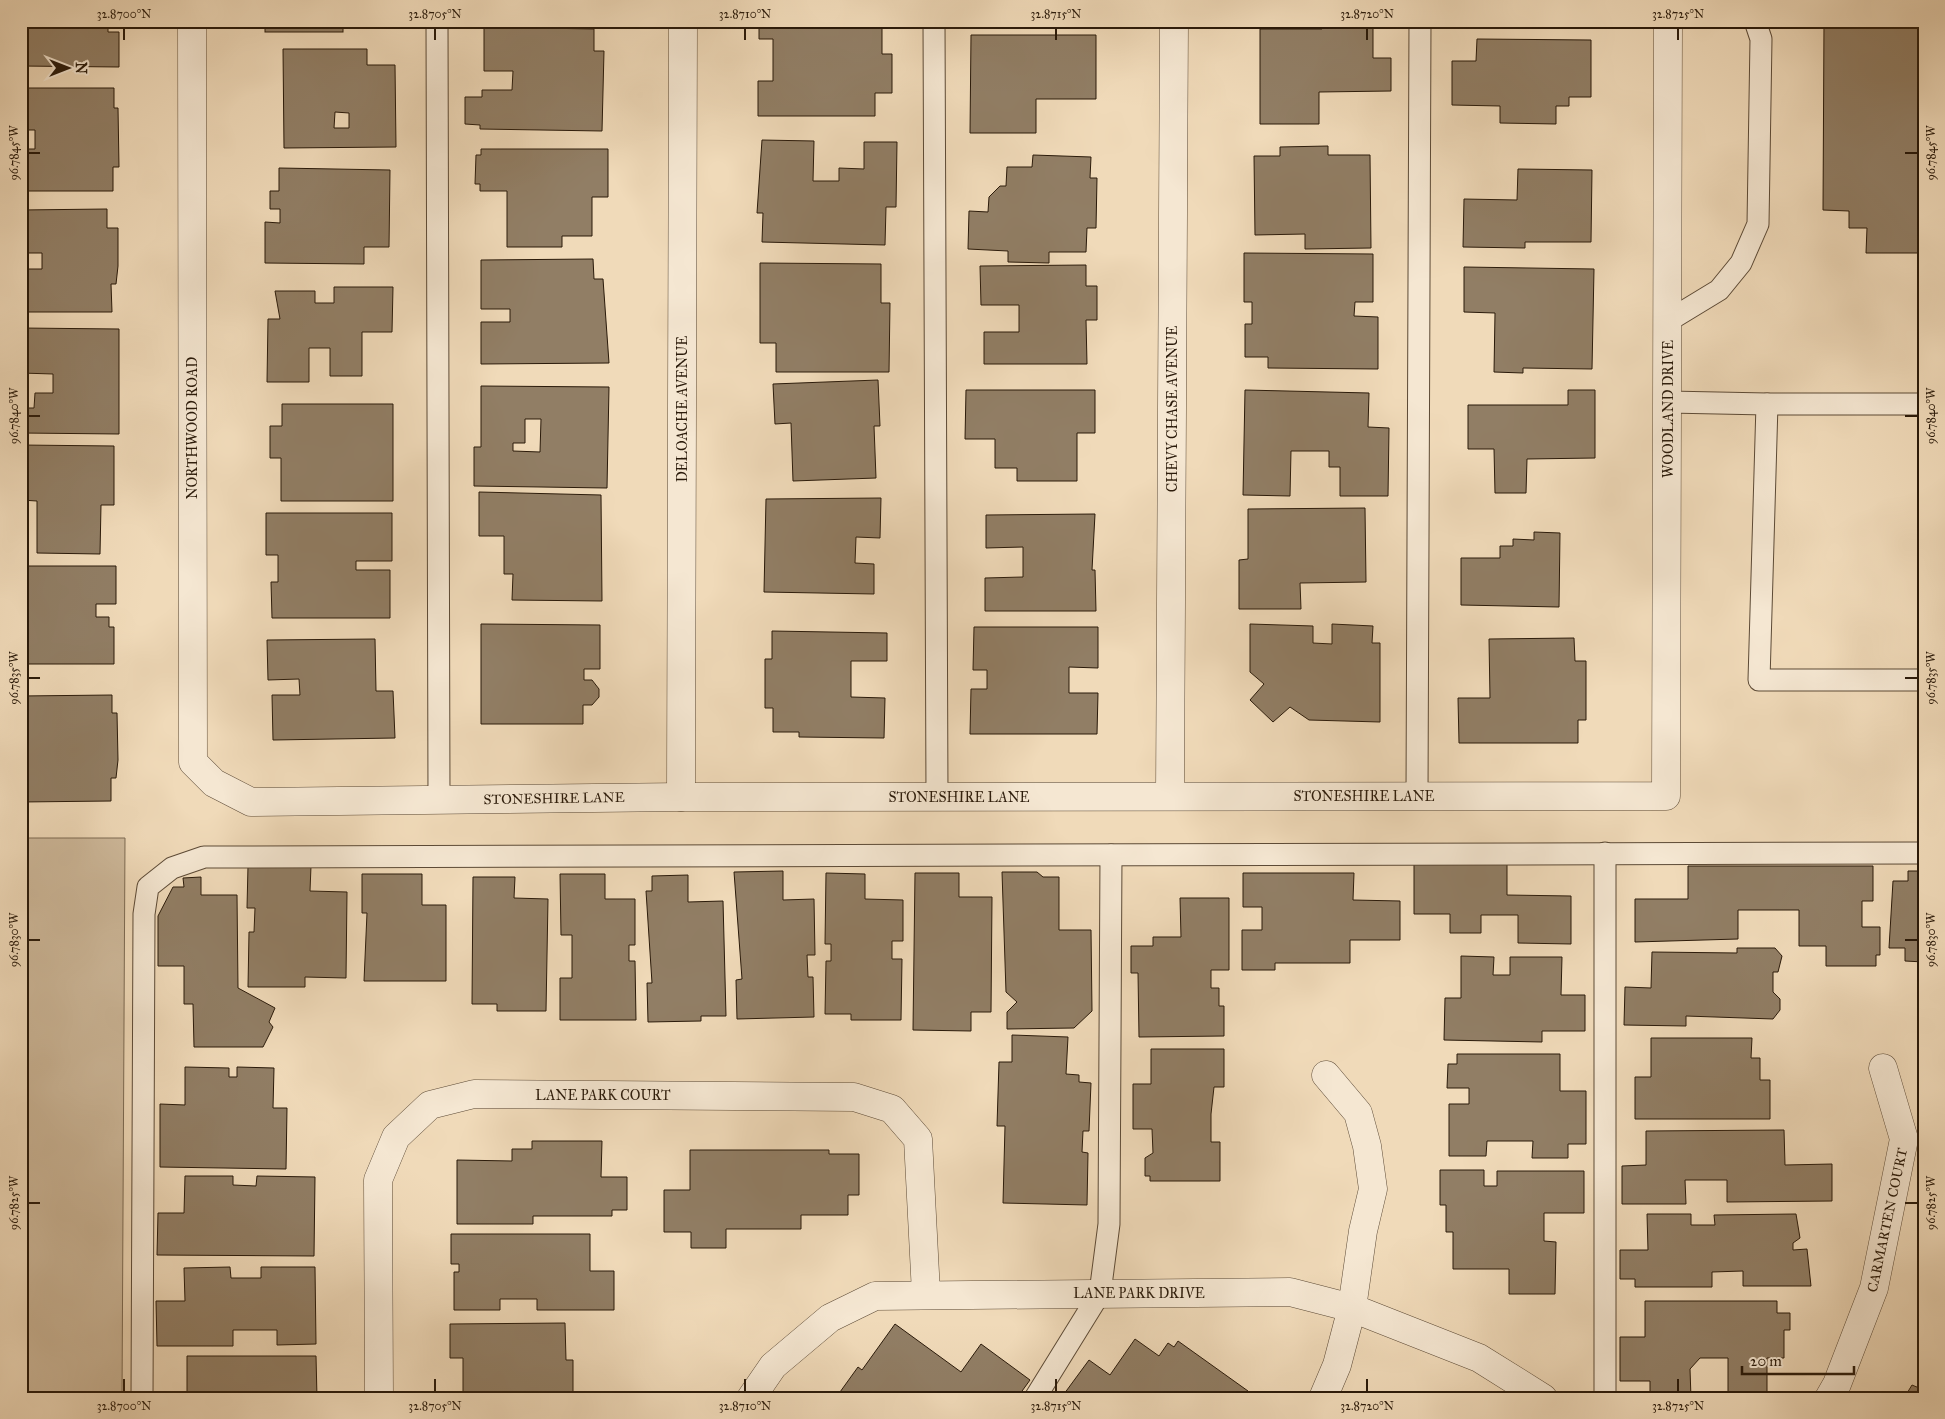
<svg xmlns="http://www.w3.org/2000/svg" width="1945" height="1419" font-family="'IM FELL Great Primer',serif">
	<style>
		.green { fill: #ceb99b; stroke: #7c6a52 }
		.building { fill: #917e65; stroke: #2a1a0a; fill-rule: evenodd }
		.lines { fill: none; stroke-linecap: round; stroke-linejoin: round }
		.lane-casing { stroke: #5c4a36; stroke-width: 23 }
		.street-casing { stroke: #5c4a36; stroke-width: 29 }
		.lane { stroke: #f5e7d2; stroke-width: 21 }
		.street { stroke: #f5e7d2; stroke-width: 28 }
		.ticks { fill: none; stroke: #2a1a0a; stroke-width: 2 }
		.labels { text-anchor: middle; stroke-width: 4; stroke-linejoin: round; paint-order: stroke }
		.street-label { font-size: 14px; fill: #2a1a0a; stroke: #f5e7d2 }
		.neatline { fill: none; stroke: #2a1a0a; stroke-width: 2 }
		.ticks-label { font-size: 12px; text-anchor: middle; fill: #2a1a0a }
	</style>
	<rect width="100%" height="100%" fill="#f0dab9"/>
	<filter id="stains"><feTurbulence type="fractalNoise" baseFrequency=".004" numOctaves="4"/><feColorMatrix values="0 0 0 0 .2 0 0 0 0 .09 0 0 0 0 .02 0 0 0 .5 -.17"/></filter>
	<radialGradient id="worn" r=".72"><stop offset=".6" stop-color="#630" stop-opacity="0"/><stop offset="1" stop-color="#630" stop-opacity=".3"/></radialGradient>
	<polygon class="green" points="21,838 125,838 122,1398 21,1398"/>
	<g class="building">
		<polygon points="21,21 108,21 108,32 119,32 119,67 21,66"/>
		<rect x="265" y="21" width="78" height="11"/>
		<polygon points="759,21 882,21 882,54 892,54 892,93 875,93 875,116 758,116 758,81 773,81 773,39 759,39"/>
		<polygon points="1322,21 1373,21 1373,58 1391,58 1391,91 1319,92 1319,124 1260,124 1260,29 1322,29"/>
		<polygon points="1824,21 1924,21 1924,253 1866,253 1867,228 1849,228 1849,211 1823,210"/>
		<polygon points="484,27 594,29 594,51 604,51 602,131 480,129 480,125 465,124 465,97 482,97 482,90 512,90 513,71 484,71"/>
		<polygon points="971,35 1096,35 1096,99 1036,99 1036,133 970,133"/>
		<polygon points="1477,39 1591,40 1591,97 1569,97 1569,106 1556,106 1556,124 1500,123 1500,106 1452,105 1452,61 1476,61"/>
		<path d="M283 49H367V65H395L396 147 284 148ZM335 112 349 113V128H334Z"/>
		<polygon points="21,88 114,88 114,108 118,108 119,167 113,167 113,191 21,191 21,149 35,149 35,130 21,130"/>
		<polygon points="762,140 814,141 813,181 839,181 839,168 864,169 864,142 897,142 896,207 886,207 885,245 762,242 763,213 757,213"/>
		<polygon points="1328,146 1328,155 1370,155 1371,248 1305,249 1305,234 1255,235 1254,156 1280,156 1280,147"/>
		<polygon points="481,149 608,149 608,197 592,197 592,236 562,236 562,247 507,247 507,191 480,191 480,184 475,184 476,155 481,155"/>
		<polygon points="1033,155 1091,157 1090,178 1097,178 1096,228 1087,228 1086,252 1049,252 1049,263 1008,262 1008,251 968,249 969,211 988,212 989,197 1000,186 1006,186 1007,167 1032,167"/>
		<polygon points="279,168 390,170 389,247 364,247 364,264 265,263 265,222 280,223 280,209 270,209 270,191 279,191"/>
		<polygon points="1518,169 1592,170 1591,242 1525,242 1525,248 1463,247 1464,199 1517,200"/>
		<polygon points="107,209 107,228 118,228 118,266 116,284 111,284 112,312 28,312 28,269 42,269 42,253 21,253 21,210"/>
		<polygon points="1244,253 1373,254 1373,302 1355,302 1354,316 1378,317 1378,369 1268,368 1268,357 1245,357 1245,324 1252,324 1252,302 1244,302"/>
		<polygon points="593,259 594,279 603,279 609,363 481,364 481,322 510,322 510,309 481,309 481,260"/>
		<polygon points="760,263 881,264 881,303 890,303 889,372 776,372 776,343 760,343"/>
		<polygon points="1086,265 1086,286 1097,286 1097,320 1086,320 1087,364 984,364 984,332 1019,332 1019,305 981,305 980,266"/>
		<polygon points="1464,267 1594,269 1592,369 1523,368 1523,373 1494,372 1495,313 1464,312"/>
		<polygon points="334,287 393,287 392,332 362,332 362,376 330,376 330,348 309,348 309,382 267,382 268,319 280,319 275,291 315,291 315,303 334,303"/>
		<polygon points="21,328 119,329 119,434 21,433 21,408 34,408 35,393 53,393 53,374 21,373"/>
		<polygon points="878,380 880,426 874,426 876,478 793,481 791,423 775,424 773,384"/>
		<path d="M481 386 609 387 607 488 474 486V447H481ZM525 419H541L540 452 513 451V443H525Z"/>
		<polygon points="966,390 1095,390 1095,433 1077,433 1077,481 1017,481 1017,468 995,468 995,439 965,439"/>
		<polygon points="1245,390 1369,393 1368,427 1389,428 1388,496 1340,496 1340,467 1329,467 1329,451 1291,451 1290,496 1243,495"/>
		<polygon points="1568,390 1595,390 1595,458 1527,459 1526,493 1495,493 1494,449 1468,449 1468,405 1568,405"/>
		<polygon points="282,404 393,404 393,501 281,501 281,458 270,458 270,426 282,426"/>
		<polygon points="21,445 114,446 114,505 101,505 100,554 37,553 37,501 21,500"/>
		<polygon points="479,492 601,495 602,601 512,600 513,574 504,574 504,536 479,536"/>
		<polygon points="881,498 880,538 856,537 855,563 874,564 874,594 764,592 766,499"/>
		<polygon points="1365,508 1366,582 1300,583 1301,609 1239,609 1239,560 1248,559 1248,509"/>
		<polygon points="266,513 392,513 392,561 356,561 356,570 390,570 390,618 272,618 271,582 278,582 278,555 266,555"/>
		<polygon points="1095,514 1092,570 1095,570 1096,611 985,611 985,578 1023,577 1023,547 986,548 986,515"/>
		<polygon points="1534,532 1560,533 1559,607 1461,605 1461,558 1500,558 1500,546 1513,546 1513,539 1534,540"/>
		<polygon points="21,566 116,566 116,604 96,604 96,617 109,617 109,627 114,627 114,664 21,664"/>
		<polygon points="481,624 600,625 600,669 584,669 584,680 592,680 599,689 599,697 592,705 583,705 583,724 481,724"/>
		<polygon points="1250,624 1313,626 1313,643 1332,644 1332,624 1373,626 1372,643 1380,643 1380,722 1309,720 1290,707 1273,722 1250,700 1264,684 1250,672"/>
		<polygon points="974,627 1098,627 1098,668 1069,667 1069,693 1098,693 1097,734 970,734 971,689 987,689 987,670 973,670"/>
		<polygon points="772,631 887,633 887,661 851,661 851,697 885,698 884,738 799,737 799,732 773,732 773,708 765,708 765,659 772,659"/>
		<polygon points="1574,638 1575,661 1586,661 1586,720 1578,720 1578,743 1459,743 1458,698 1490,698 1489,639"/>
		<polygon points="375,639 376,691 393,691 395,738 273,740 272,695 300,695 299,679 268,680 267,640"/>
		<polygon points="112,695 112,713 117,713 118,760 116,778 111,778 111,801 21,802 21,696"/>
		<polygon points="1414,860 1507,861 1507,895 1571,896 1571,944 1518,943 1518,915 1481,915 1481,933 1450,933 1450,914 1414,914"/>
		<polygon points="248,866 311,866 310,891 347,892 346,978 305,977 305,987 248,987 249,932 254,932 255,908 247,908"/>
		<polygon points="1688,866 1873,866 1873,901 1862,901 1862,927 1880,927 1880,955 1876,955 1876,966 1826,966 1826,946 1799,946 1799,910 1738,910 1738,939 1635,942 1635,899 1688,899"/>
		<polygon points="783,871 783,900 814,899 815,955 807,955 808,977 813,977 814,1017 737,1019 736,980 742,979 734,872"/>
		<polygon points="1908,871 1924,871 1924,962 1905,961 1905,948 1889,948 1893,881 1908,881"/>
		<polygon points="1002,872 1037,872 1043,877 1059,877 1059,930 1091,930 1092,1011 1074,1028 1007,1029 1007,1012 1017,1002 1006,992"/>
		<polygon points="826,873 865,874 865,899 903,900 903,941 892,941 892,959 902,959 901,1020 851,1020 851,1014 825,1014 826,961 831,961 831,944 825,944"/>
		<polygon points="915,873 959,873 959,897 992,897 991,1012 971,1012 971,1031 913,1030"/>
		<polygon points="1243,873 1354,873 1353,900 1400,901 1400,940 1350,940 1350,963 1275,963 1275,970 1242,970 1242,930 1262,930 1262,907 1243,907"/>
		<polygon points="362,874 422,874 422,905 446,905 446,981 364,981 367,913 362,913"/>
		<polygon points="560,874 605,874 605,899 635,899 635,945 629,945 629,961 635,961 636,1020 560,1020 560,978 572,978 572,935 561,935"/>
		<polygon points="688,875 688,902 723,901 726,1016 701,1016 701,1021 648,1022 647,983 652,983 646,891 652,891 652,876"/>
		<polygon points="201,877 201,895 237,895 238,988 275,1008 269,1022 273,1027 263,1047 194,1047 193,1004 184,1004 184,966 158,966 158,916 173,887 184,887 183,878"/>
		<polygon points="473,877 515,877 514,898 548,899 546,1011 497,1011 497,1004 472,1004"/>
		<polygon points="1180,898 1229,898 1229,970 1211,970 1211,988 1219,988 1219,1006 1224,1006 1224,1036 1139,1037 1138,973 1131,973 1131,946 1153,946 1153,937 1181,937"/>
		<polygon points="1737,948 1775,948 1782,956 1778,972 1773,972 1773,992 1780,999 1780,1010 1773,1019 1686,1016 1686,1026 1624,1025 1625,987 1651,988 1652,952 1737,953"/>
		<polygon points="1461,956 1494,957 1493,975 1510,975 1510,957 1562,957 1561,995 1585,995 1585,1031 1542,1031 1542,1042 1444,1040 1445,998 1461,998"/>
		<polygon points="1012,1035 1068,1037 1066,1074 1079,1075 1079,1082 1091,1083 1089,1131 1083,1131 1082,1152 1088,1153 1087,1205 1003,1203 1005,1126 997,1126 999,1062 1012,1062"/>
		<polygon points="1651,1038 1752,1038 1751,1058 1760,1058 1760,1080 1770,1080 1770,1119 1635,1119 1635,1077 1651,1077"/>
		<polygon points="1151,1049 1224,1049 1224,1087 1214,1087 1211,1114 1211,1142 1220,1142 1220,1181 1150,1181 1150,1176 1145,1176 1145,1158 1153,1153 1152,1129 1133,1129 1133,1084 1151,1084"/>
		<polygon points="1457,1054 1560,1054 1560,1091 1586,1091 1586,1144 1568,1144 1568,1158 1532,1158 1533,1141 1487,1141 1486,1156 1449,1156 1449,1104 1469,1104 1469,1088 1447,1088 1448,1064 1457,1064"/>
		<polygon points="185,1067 229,1068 229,1077 237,1077 237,1067 274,1068 273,1108 287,1108 286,1169 160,1167 160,1104 185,1105"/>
		<polygon points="1784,1130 1785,1165 1832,1164 1832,1201 1727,1202 1727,1180 1685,1180 1686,1204 1622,1204 1622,1166 1646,1165 1646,1131"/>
		<polygon points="532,1141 602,1141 601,1177 627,1177 627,1210 612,1210 612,1216 533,1216 533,1224 457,1224 457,1160 512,1161 512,1149 532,1149"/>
		<polygon points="690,1150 829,1150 829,1154 859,1154 859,1195 848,1195 848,1215 801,1215 801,1229 726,1229 726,1248 691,1248 691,1232 664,1232 664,1190 690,1190"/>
		<polygon points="1440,1170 1484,1170 1484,1186 1497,1186 1497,1171 1584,1171 1584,1213 1544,1213 1544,1241 1556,1242 1555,1294 1509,1294 1509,1269 1453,1269 1453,1232 1446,1232 1446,1205 1440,1205"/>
		<polygon points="185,1176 233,1176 233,1185 256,1186 257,1176 315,1177 314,1256 157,1255 158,1213 184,1213"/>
		<polygon points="1647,1214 1691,1214 1691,1225 1715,1225 1714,1215 1796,1214 1800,1238 1793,1243 1793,1250 1807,1249 1811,1286 1743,1286 1743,1271 1712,1272 1712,1287 1635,1287 1635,1279 1620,1279 1620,1250 1648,1250"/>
		<polygon points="451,1234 590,1234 590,1271 614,1271 614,1310 537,1310 537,1299 500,1299 500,1310 454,1310 454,1272 459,1272 459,1264 451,1264"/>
		<polygon points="230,1267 231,1278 261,1278 261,1267 315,1267 316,1344 277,1345 277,1330 233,1330 233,1346 157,1346 156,1301 185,1301 184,1268"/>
		<polygon points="1645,1301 1777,1301 1777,1313 1790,1313 1790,1330 1784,1330 1784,1358 1767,1358 1767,1398 1728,1398 1728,1358 1700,1358 1690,1369 1691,1398 1650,1398 1650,1381 1620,1381 1620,1337 1645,1337"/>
		<polygon points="565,1323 566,1360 573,1360 573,1395 553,1395 553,1398 463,1398 463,1358 450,1358 450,1324"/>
		<polygon points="895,1324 961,1372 981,1344 1030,1380 1017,1398 848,1398 840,1392 858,1367 862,1370"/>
		<polygon points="1135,1339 1159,1356 1168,1343 1174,1347 1178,1341 1248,1391 1244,1398 1069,1398 1064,1394 1089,1360 1110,1375"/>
		<polygon points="187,1356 316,1356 317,1398 160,1398 160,1392 187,1392"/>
		<polygon points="1912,1385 1924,1390 1924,1398 1904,1398"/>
	</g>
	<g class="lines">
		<g class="lane-casing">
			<g id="lane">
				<polyline points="437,21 439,800"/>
				<polyline points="934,21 937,797"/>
				<polyline points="1668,321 1719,290 1741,263 1758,224 1761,39 1755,21"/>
				<polyline points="1668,402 1767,404"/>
				<polyline points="1924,404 1767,404 1759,680 1924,680"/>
				<polyline points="1417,796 1420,21"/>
				<polyline points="1605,853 1605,1398"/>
				<polyline points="142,1398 144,914 148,887 172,868 204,857 1924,853"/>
				<polyline points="1035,1398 1100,1293 1109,1224 1111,855"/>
			</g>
		</g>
		<g class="street-casing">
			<g id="street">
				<polyline points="192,21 193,762 214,783 251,802 681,797 1666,796 1668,21"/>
				<polyline points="1170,796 1174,21"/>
				<polyline points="681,797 683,21"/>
				<polyline points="379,1398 378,1180 396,1137 430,1105 474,1094 854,1097 892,1109 918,1139 926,1293"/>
				<polyline points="751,1398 773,1366 830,1318 875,1296 1290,1292 1352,1308 1479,1358 1543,1398"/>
				<polyline points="1323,1398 1337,1365 1352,1308 1363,1231 1373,1189 1367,1146 1358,1113 1326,1075"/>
				<polyline points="1829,1398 1837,1384 1874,1288 1904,1139 1883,1068"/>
			</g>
		</g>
		<use href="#lane" class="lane"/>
		<use href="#street" class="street"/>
	</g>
	<path class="ticks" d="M124 28V40M435 28V40M745 28V40M1056 28V40M1367 28V40M1678 28V40M28 153H40M1905 153H1918M28 416H40M1905 416H1918M28 678H40M1905 678H1918M28 940H40M1905 940H1918M28 1203H40M1905 1203H1918M124 1379V1392M435 1379V1392M745 1379V1392M1056 1379V1392M1367 1379V1392M1678 1379V1392"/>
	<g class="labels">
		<g class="street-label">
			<text transform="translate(682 409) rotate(-90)" y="5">DELOACHE AVENUE</text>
			<text transform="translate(1172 409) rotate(-90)" y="5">CHEVY CHASE AVENUE</text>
			<text transform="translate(1668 409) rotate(-90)" y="5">WOODLAND DRIVE</text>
			<text transform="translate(192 428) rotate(-90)" y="5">NORTHWOOD ROAD</text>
			<text x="1364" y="801">STONESHIRE LANE</text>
			<text x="959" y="802">STONESHIRE LANE</text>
			<text transform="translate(554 798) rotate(-1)" y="5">STONESHIRE LANE</text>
			<text x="603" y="1100">LANE PARK COURT</text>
			<text transform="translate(1887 1220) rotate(-78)" y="5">CARMARTEN COURT</text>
			<text x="1139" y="1298">LANE PARK DRIVE</text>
		</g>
	</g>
	<rect width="1945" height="1419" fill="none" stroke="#f0dab9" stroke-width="55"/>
	<g transform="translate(68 68) rotate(90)" stroke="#f5e7d2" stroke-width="4" paint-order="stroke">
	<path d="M0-4L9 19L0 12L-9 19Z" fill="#2a1a0a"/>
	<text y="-8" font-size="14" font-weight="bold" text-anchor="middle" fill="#2a1a0a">N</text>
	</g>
	<path d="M1742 1366v8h112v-8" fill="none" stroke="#2a1a0a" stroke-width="2.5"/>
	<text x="1750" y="1366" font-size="15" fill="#2a1a0a" stroke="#f5e7d2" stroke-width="4" paint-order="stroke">20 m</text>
	<rect x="28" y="28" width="1890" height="1364" class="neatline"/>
	<g class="ticks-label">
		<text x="124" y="18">32.8700°N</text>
		<text x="435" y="18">32.8705°N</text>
		<text x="745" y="18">32.8710°N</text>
		<text x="1056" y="18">32.8715°N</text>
		<text x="1367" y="18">32.8720°N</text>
		<text x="1678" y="18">32.8725°N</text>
		<text transform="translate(1931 153) rotate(-90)" y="4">96.7845°W</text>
		<text transform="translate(14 153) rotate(-90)" y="4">96.7845°W</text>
		<text transform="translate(1931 416) rotate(-90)" y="4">96.7840°W</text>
		<text transform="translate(14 416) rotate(-90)" y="4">96.7840°W</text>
		<text transform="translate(1931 678) rotate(-90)" y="4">96.7835°W</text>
		<text transform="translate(14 678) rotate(-90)" y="4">96.7835°W</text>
		<text transform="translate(1931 940) rotate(-90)" y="4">96.7830°W</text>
		<text transform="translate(14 940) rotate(-90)" y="4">96.7830°W</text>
		<text transform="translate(1931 1203) rotate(-90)" y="4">96.7825°W</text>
		<text transform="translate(14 1203) rotate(-90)" y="4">96.7825°W</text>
		<text x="124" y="1410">32.8700°N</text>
		<text x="435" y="1410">32.8705°N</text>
		<text x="745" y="1410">32.8710°N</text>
		<text x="1056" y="1410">32.8715°N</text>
		<text x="1367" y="1410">32.8720°N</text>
		<text x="1678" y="1410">32.8725°N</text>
	</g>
	<rect width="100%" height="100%" filter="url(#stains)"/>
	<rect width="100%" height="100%" fill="url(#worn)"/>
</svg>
